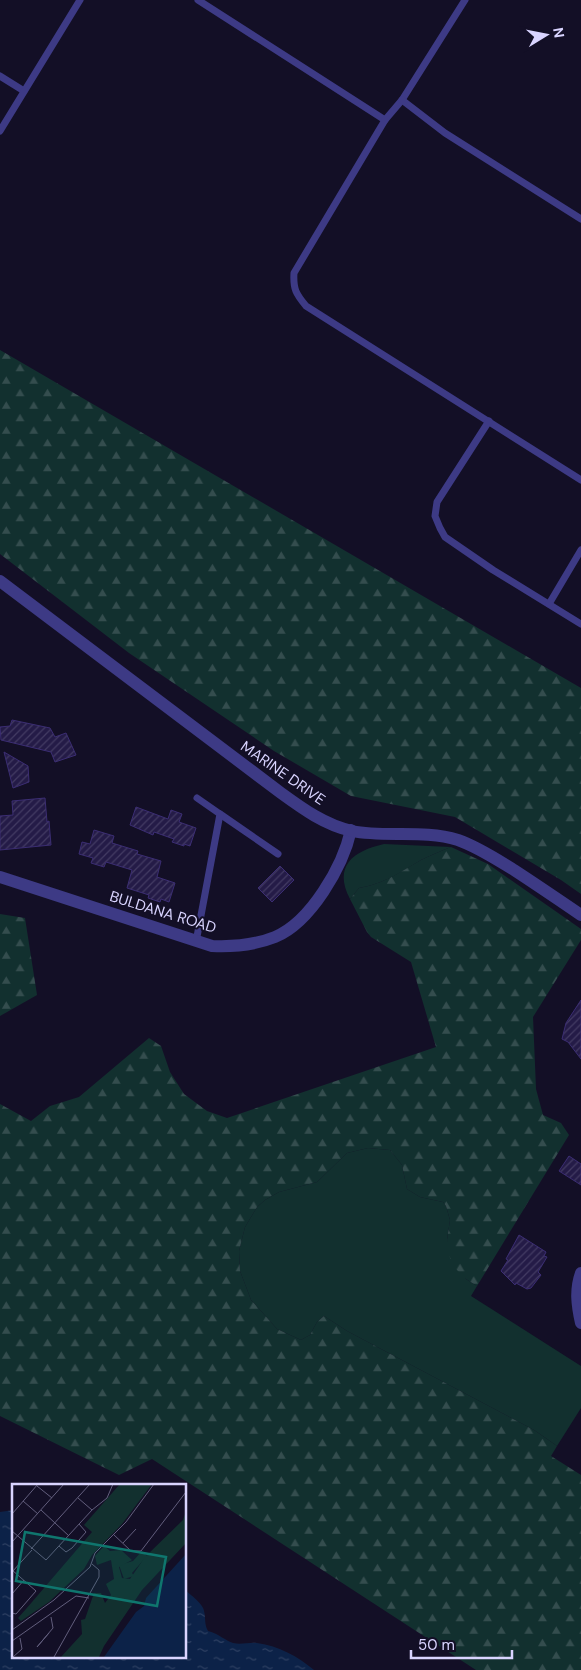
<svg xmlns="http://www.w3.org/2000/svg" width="581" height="1670" font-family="'DM Sans',sans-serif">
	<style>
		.grass { fill: #12302f }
		.forest { fill: url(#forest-firs) }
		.water { fill: url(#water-ripples) }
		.building { fill: url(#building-hatch); stroke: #3b2d73 }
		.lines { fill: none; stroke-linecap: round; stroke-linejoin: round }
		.service { stroke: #3d3a85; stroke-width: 7 }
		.minor { stroke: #3d3a85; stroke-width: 12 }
		.tertiary { stroke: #3d3a85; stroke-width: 12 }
		.labels { text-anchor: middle; stroke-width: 4; stroke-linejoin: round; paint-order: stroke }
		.street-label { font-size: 15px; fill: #d9d4ff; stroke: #130f26 }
		.inset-road { fill: none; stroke: #625e7d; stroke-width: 1 }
		.view { fill: #0f766e; fill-opacity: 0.15; stroke: #0f766e; stroke-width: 2.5 }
		.inset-edge { fill: none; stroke: #d9d4ff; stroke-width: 2.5 }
	</style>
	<defs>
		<pattern id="forest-firs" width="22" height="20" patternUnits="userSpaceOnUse" patternTransform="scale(1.25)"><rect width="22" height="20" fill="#12302f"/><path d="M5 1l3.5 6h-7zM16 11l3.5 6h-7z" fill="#344d4e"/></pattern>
		<pattern id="water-ripples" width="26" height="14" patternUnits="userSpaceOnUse" patternTransform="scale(1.25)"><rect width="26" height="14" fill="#0c2248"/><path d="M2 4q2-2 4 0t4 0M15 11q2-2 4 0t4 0" fill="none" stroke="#2f4163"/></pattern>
		<pattern id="building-hatch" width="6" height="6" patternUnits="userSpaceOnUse" patternTransform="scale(1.25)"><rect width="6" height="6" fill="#241b47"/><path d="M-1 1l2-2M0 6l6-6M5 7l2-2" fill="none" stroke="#433b63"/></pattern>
	</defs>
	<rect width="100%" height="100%" fill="#130f26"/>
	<g class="grass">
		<path d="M384 844 451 847C441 851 431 855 421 860 399 873 386 883 359 888L350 899C333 866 353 851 384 844Z"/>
		<polygon points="368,1148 390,1150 402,1165 407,1189 420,1197 443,1202 446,1206 450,1220 447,1240 466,1279 477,1286 471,1296 581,1366 581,1408 557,1446 534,1430 347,1331 324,1316 317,1322 310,1335 301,1340 277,1329 251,1300 240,1271 239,1251 245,1227 257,1207 265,1200 279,1192 317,1182 347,1153"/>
	</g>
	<g class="forest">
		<polygon points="0,350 581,688 581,894 561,880 455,817 351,796 274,751 129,653 0,554"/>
		<path d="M451 847 488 864 581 929V940L533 1017 536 1089 543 1115 561 1123 569 1135 477 1286 466 1279 451 1264 447 1240 450 1220 446 1206 443 1202 420 1197 407 1189 402 1165 390 1150 368 1148 347 1153 317 1182 279 1192 265 1200 257 1207 245 1227 239 1251 240 1271 251 1300 277 1329 301 1340 310 1335 317 1322 324 1316 347 1331 534 1430 557 1446 551 1456 581 1475V1670H476L152 1459 119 1475 0 1416V1104L31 1121 50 1106 79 1097 149 1038 161 1046 170 1072 184 1094 207 1111 227 1118 436 1047 411 962 371 937 367 932 350 899 359 888C386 883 398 873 421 860 431 855 441 851 451 847Z"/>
		<polygon points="0,914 25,918 37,995 0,1016"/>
	</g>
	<path class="water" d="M14 1510V1656H185V1590C190 1594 204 1605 204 1611 206 1619 204 1624 208 1631 219 1634 226 1641 233 1643 241 1645 250 1642 257 1643 279 1646 297 1656 314 1670H0V1512Z"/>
	<g class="building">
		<polygon points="12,720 50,728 55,737 66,733 76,755 55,762 51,752 1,740 0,727 10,726"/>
		<polygon points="4,752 28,766 29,782 13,788"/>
		<polygon points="45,798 47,822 49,821 51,845 0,850 0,816 13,815 12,801"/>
		<polygon points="136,807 168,819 171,810 182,814 179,822 196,828 190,846 184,844 184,846 172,842 174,839 154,832 153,835 130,825"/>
		<polygon points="94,830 114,836 112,843 138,851 137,854 161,861 157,877 175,883 169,902 161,899 160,902 148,898 149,895 127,888 132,870 106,862 104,867 91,863 93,858 79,854 82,842 90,844"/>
		<polygon points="280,866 294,880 272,902 258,888"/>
		<polygon points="581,1000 581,1059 568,1042 562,1039 566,1023"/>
		<polygon points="569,1156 581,1164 581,1185 559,1171"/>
		<polygon points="519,1235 546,1252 544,1256 547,1257 538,1272 541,1275 531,1288 527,1289 516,1283 515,1285 501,1271 508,1260 506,1259"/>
	</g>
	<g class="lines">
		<g class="service">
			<polyline points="198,0 385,120"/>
			<path d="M465 0 402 100 385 120 294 273C293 289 296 294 306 306L581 480"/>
			<polyline points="0,76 24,91"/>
			<polyline points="402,100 445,133 581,219"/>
			<polyline points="0,131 80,0"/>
			<polyline points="489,421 437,502 435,516 440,528 445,537 493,570 581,624"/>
			<polyline points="549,604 581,550"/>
			<polyline points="220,814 278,854"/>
			<polyline points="196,942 220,814 197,798"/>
		</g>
		<g class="minor">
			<path d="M0 877 212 946C234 947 255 945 275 937 311 922 343 866 351 830"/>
			<path d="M581 1273C575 1290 577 1305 581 1323"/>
		</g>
		<path class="tertiary" d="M0 581 281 793C303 809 325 825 352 831 386 838 423 829 458 840 478 847 496 859 514 870 537 885 559 900 581 915"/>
	</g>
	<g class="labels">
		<g class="street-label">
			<text transform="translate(283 773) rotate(35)" y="5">MARINE DRIVE</text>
			<text transform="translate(163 912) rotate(17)" y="5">BULDANA ROAD</text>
		</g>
	</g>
	<g transform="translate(12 1484)">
		<rect width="174" height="174" fill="#130f26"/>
		<path d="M130 67 135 72 120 89 122 92 112 95 107 81 121 77Z" fill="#12302f"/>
		<path d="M108 0H140L110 40 80 71 72 85 37 118 9 137 6 134 14 125 80 48 72 41ZM174 27V59L130 106 92 162 87 173H49L70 150 69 136 73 135 82 109H89L93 119 99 111 94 100 102 95 99 76 85 81 83 72 92 62 98 67 109 66 120 76 107 83 110 94 118 95 133 73 171 36Z" fill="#12302f"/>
		<path d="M174 70V173H92L124 128 132 122 134 114Z" fill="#0c2248"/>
		<path class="inset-road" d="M25 2 40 14M11 17 26 30M29 26 57 52M80 26 95 14 101 0M0 30 26 0M0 47 34 76 80 26 66 14M101 50 119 67H129L174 8M0 58 52 0M111 59 124 45M47 62 54 68 60 64 74 48 67 40M19 65 78 0M0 86 24 107 4 130 0 129M0 88 20 66M0 110 12 96M0 146 42 116 78 83 83 69 114 38 142 0M0 157 64 112 77 114M25 163 41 144 39 133M25 163 37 149M1 173 10 165 8 154M42 173 87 93V86L80 80"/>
		<path class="view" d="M13 48 154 73 145 122 4 97Z"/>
		<rect width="174" height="174" class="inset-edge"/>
	</g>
	<g transform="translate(546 35) rotate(80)" stroke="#130f26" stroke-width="4" paint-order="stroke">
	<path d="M0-4L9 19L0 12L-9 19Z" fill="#d9d4ff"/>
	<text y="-8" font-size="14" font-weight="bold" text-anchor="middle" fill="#d9d4ff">N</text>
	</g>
	<path d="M411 1650v8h101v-8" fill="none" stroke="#d9d4ff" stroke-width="2.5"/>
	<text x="418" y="1650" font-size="15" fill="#d9d4ff" stroke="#130f26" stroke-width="4" paint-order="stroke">50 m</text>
</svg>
